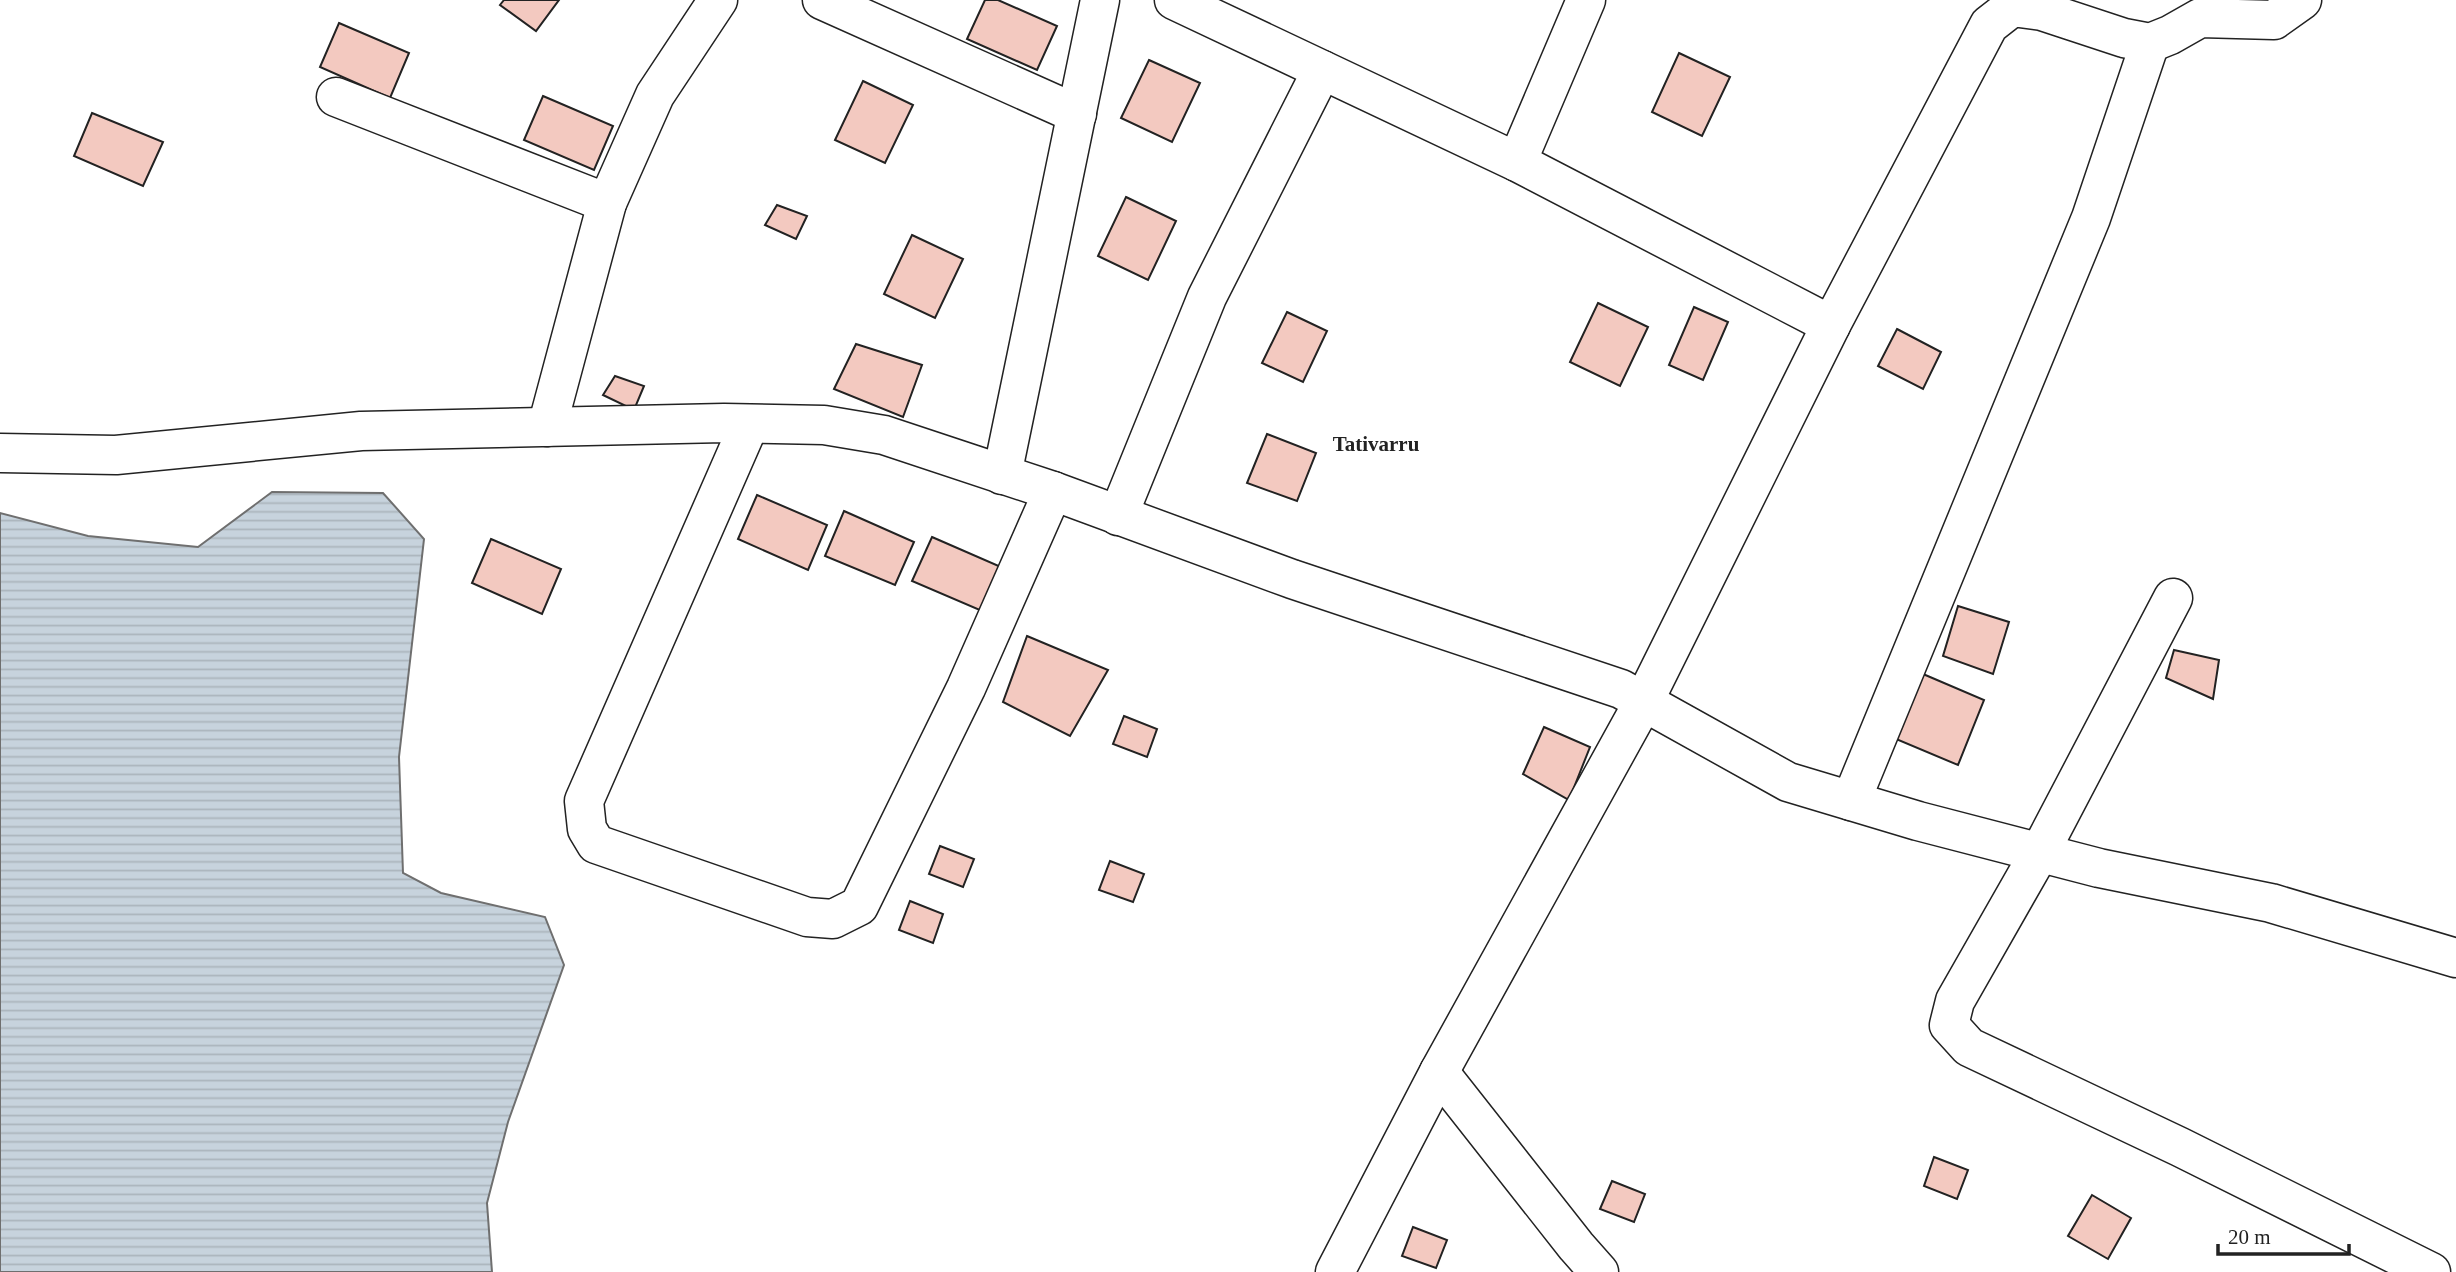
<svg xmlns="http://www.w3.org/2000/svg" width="2456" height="1272" font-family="Georgia,serif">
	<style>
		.water { fill: url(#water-rules); stroke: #6f6f6f; stroke-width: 2 }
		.building { fill: #f3c9c0; stroke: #222; stroke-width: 2 }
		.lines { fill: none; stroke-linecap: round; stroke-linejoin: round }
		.minor-casing { stroke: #222; stroke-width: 41 }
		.tertiary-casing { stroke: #222; stroke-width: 41 }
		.secondary-casing { stroke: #222; stroke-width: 41 }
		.minor { stroke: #fff; stroke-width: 38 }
		.tertiary { stroke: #fff; stroke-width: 38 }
		.secondary { stroke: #fff; stroke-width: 38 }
		.labels { text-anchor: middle; stroke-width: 5; stroke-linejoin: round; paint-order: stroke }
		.quarter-label { font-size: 21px; font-weight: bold; fill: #222; stroke: #fff }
	</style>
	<defs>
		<pattern id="water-rules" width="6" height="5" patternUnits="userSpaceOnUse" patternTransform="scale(1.75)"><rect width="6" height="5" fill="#c7d3dd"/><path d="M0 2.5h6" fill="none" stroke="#abb5bd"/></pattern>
	</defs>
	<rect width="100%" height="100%" fill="#fff"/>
	<polygon class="water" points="272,492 383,493 424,539 399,757 403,873 441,893 545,917 564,965 508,1122 487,1203 492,1272 0,1272 0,513 88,536 198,547"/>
	<g class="building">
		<polygon points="504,0 559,0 536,31 500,5"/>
		<polygon points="985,0 998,0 1057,26 1037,70 967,39"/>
		<polygon points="339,23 409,53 390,98 320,67"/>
		<polygon points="1679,53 1730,77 1702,136 1652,112"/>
		<polygon points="1149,60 1200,83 1172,142 1121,118"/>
		<polygon points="863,81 913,105 885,163 835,140"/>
		<polygon points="543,96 613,126 594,170 524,140"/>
		<polygon points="92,113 163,142 143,186 74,156"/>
		<polygon points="1126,197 1176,221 1148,280 1098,256"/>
		<polygon points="777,205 807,216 796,239 765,225"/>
		<polygon points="912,235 963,259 935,318 884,294"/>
		<polygon points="1598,303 1648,327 1620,386 1570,362"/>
		<polygon points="1694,307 1728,322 1703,380 1669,365"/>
		<polygon points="1287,312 1327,331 1303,382 1262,363"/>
		<polygon points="1897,329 1941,352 1923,389 1878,366"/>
		<polygon points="856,344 922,365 903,417 834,389"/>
		<polygon points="615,376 644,386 634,410 603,395"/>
		<polygon points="1267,434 1316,453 1297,501 1247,483"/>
		<polygon points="757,495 827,525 808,570 738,539"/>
		<polygon points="844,511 914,542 895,585 825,556"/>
		<polygon points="932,537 1001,567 982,611 912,581"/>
		<polygon points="491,539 561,569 542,614 472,583"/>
		<polygon points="1958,606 2009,622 1993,674 1943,656"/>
		<polygon points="1027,636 1108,670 1070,736 1003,702"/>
		<polygon points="2174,650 2219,660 2213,699 2166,678"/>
		<polygon points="1923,674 1984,700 1958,765 1896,739"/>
		<polygon points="1124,716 1157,729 1147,757 1113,744"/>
		<polygon points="1544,727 1590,747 1569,800 1523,774"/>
		<polygon points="940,846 974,859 963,887 929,874"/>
		<polygon points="1110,861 1144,874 1133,902 1099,890"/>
		<polygon points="910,901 943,914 933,943 899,930"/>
		<polygon points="1934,1157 1968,1170 1957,1199 1924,1186"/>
		<polygon points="1612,1181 1645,1194 1634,1222 1600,1209"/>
		<polygon points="2092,1195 2131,1218 2108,1259 2068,1236"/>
		<polygon points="1413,1227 1447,1240 1436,1268 1402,1256"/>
	</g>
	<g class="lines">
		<g class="minor-casing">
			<g id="minor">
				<polyline points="822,0 1077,114"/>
				<polyline points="1174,0 1517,162 1831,325"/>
				<polyline points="336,97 607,203"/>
				<polyline points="1517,162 1586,0"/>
				<polyline points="749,425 584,801 587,829 596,844 807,917 833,919 859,906 966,688 1053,491"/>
				<polyline points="547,427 607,203 655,95 718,0"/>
				<polyline points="1002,475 1100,0"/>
				<polyline points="1118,516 1207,297 1322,70"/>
				<polyline points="2173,598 2040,852 1955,1001 1949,1025 1969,1047 2180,1147 2431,1272"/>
				<polyline points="1851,801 2091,218 2150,43"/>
				<polyline points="1439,1072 1576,1246 1599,1272"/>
				<polyline points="1335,1272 1439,1072 1644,701"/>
			</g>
		</g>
		<g class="tertiary-casing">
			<polyline id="tertiary" points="1644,701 1831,325 1989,25 2012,7 2042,11 2124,38 2150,43 2170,35 2200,18 2274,20 2302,0"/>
		</g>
		<g class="secondary-casing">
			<polyline id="secondary" points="0,453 116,455 361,431 724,423 824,425 884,435 1053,491 1292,579 1621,689 1788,782 1918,821 2099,868 2271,903 2456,958"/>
		</g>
		<use href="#minor" class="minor"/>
		<use href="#tertiary" class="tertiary"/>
		<use href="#secondary" class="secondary"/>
	</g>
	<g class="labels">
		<g class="quarter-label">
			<text x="1376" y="451">Tativarru</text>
		</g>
	</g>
	<path d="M2218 1244v10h131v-10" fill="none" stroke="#222222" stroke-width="3.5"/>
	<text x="2228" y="1244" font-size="21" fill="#222222" stroke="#ffffff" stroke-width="5" paint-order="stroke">20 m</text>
</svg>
